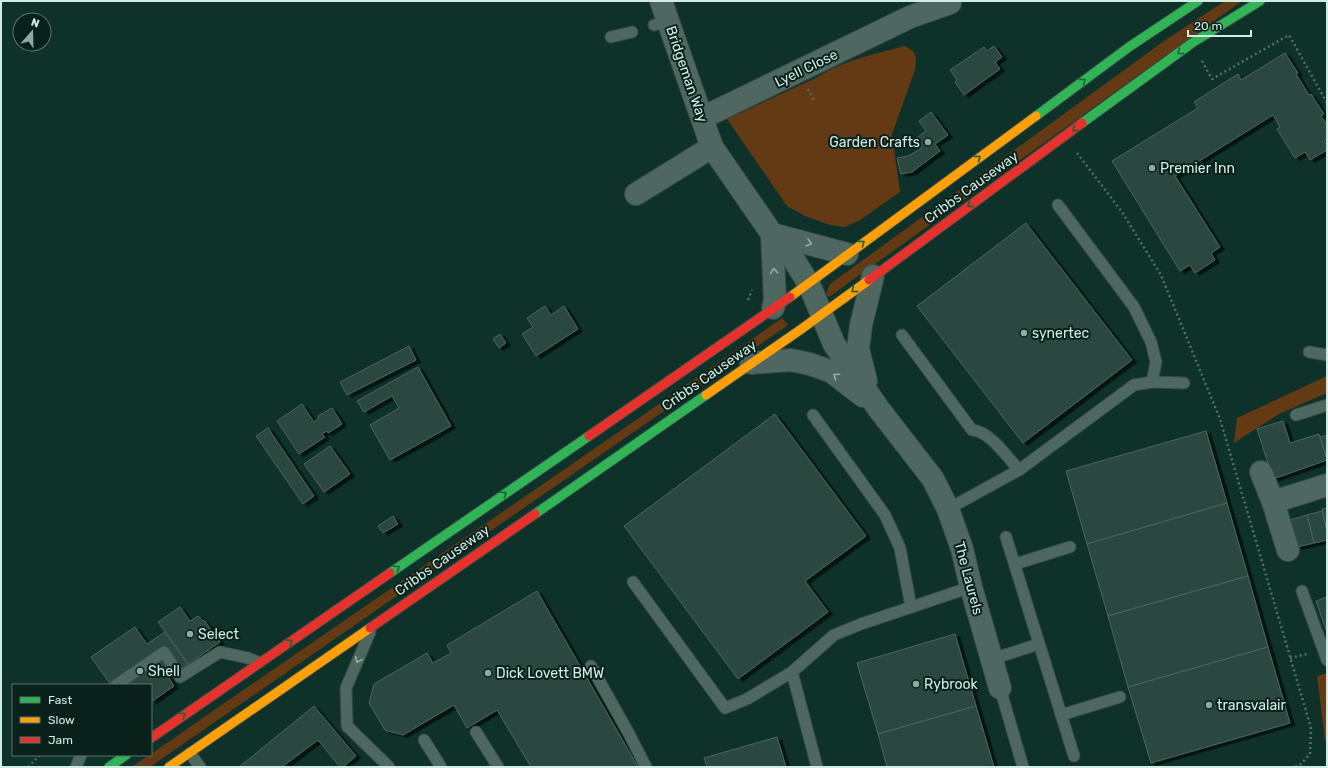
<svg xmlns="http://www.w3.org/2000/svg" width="1328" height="768" font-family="Rubik,sans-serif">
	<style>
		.green { fill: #633a13 }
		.building { fill: #2b4640; stroke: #4b655f; filter: url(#shadow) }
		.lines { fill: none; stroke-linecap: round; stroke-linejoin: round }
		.lane-casing { stroke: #354b46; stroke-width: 13 }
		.street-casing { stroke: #354b46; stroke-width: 24 }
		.fast-casing { stroke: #354b46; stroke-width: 11 }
		.slow-casing { stroke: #354b46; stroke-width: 11 }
		.jam-casing { stroke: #354b46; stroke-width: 11 }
		.path { stroke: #576c67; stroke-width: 2.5; stroke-dasharray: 2 3; stroke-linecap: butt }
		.lane { stroke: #4f6761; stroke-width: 11 }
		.street { stroke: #4f6761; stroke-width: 22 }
		.fast { stroke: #30b455; stroke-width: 9 }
		.slow { stroke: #ff9f0a; stroke-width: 9 }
		.jam { stroke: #e5322d; stroke-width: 9 }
		.oneway { stroke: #1b6335 }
		.oneway2 { stroke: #96b0a8 }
		.poi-dot { fill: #8caba2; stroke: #0a211b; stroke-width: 1.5 }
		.labels { text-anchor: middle; stroke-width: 4; stroke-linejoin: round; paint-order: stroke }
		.street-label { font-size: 14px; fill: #d0ece3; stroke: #0a211b }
		.poi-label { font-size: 14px; fill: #d0ece3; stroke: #0a211b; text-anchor: start }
	</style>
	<defs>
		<filter id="shadow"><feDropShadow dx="4.5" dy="2.5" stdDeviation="0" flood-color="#0009"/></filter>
	</defs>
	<rect width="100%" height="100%" fill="#0e312a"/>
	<g class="green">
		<polygon points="1225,1 1242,1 829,297 826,294 830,284 1164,41"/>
		<path d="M905 46 914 52 916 59 915 70 892 134 900 192 860 220 845 227 830 225 805 216 787 206 727 119 818 77C840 61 879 53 905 46Z"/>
		<path d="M782 318 788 325 150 767H132L149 755H151V754C361 608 573 465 782 318Z"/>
		<polygon points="1327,376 1327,393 1279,414 1234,443 1237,418"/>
		<polygon points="1327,673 1327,743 1325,740 1317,676"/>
	</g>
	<g class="building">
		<polygon points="994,46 1002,57 995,62 1000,69 964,95 955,82 957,80 950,70 984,47 987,51"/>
		<polygon points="1285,53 1298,73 1296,74 1309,95 1311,94 1324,114 1321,116 1327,125 1327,139 1324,141 1327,145 1327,150 1310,160 1305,152 1295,158 1277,129 1280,127 1273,115 1175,176 1220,247 1211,253 1215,260 1195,273 1190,265 1180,271 1112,161 1198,108 1194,102 1238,74 1241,80"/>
		<polygon points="931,112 948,135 935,144 940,151 912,172 901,174 897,158 908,156 922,148 915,139 926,131 919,121"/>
		<polygon points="1026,223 1132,360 1023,443 917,306"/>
		<polygon points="545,306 551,315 564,306 578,329 536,356 522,334 533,327 527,318"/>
		<polygon points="500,334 506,343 499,348 493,339"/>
		<polygon points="409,346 416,360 347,395 340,382"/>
		<polygon points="418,367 451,426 390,460 370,425 399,408 392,396 364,412 357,401"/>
		<polygon points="302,404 314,422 319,418 318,416 332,408 342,424 328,433 327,431 322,434 325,437 299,454 277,421"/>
		<polygon points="775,414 866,536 805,581 828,612 738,679 624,526"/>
		<polygon points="1283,421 1290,443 1319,434 1327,460 1273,479 1257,429"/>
		<polygon points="268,428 314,496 303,504 256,436"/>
		<polygon points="1206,431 1227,503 1087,544 1066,471"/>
		<polygon points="1327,435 1327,459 1320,437"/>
		<polygon points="330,446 350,474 324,492 304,464"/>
		<polygon points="1227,503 1248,576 1108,616 1087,544"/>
		<polygon points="1327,508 1327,531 1322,509"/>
		<polygon points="1322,511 1327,531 1327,540 1314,543 1307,515"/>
		<polygon points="1307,515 1314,543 1297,547 1290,520"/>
		<polygon points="393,516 398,524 383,533 378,526"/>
		<polygon points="1248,576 1268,647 1128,687 1108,616"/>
		<polygon points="537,591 638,767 531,767 497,710 467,728 454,705 403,735 385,730 369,703 374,684 427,653 433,663 451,653 447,645"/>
		<polygon points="1327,597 1327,629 1326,630 1316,601"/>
		<polygon points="180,607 190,621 198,616 203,621 204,620 220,642 188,664 158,622"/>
		<polygon points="135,627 147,644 165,632 188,664 169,678 174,686 151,702 151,685 111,685 91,657"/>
		<polygon points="955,634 976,706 878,734 857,663"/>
		<polygon points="1268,647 1290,723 1151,763 1128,687"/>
		<polygon points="314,706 356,756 343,767 340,767 318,740 282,767 239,767"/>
		<polygon points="976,706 994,767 887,767 878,734"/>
		<polygon points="777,737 786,767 707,767 704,758"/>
	</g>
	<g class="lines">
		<g class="lane-casing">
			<g id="lane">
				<polyline points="654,25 668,21"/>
				<polyline points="611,37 632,32"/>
				<polyline points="1058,205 1134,307 1151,342 1156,362 1152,382"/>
				<path d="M902 335 972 430C990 431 1007 457 1019 470"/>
				<polyline points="1309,352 1327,355"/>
				<polyline points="813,415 885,515 900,548 911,607"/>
				<polyline points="1296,415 1327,405"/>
				<polyline points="948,509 1019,470 1134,385 1152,382 1184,383"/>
				<polyline points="1006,537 1074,756"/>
				<polyline points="1015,564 1070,547"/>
				<polyline points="633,582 725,708 747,699 792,672 834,635 861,624 971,587"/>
				<polyline points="1302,591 1327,660"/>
				<polyline points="370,632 346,688 347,726 389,767"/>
				<polyline points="992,659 1039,644"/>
				<polyline points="591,666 628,732 646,767"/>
				<polyline points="792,672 817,767"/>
				<polyline points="116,685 164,652 180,677 220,652 248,658 258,662"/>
				<polyline points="1000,688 1023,767"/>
				<polyline points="1061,715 1120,697"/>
				<polyline points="476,732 498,767"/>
				<polyline points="424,740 441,767"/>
				<polyline points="190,753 200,767"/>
				<polyline points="76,767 81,755"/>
			</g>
		</g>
		<g class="street-casing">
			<g id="street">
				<polyline points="661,1 712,147 772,234 794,260 809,284 834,344 878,408 933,479 948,509 962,549 971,587 1000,688"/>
				<polyline points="702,118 910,17 950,3"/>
				<polyline points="636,194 712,147"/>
				<polyline points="772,234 847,254"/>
				<polyline points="772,234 775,301 773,308"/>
				<polyline points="751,363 791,360 810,364 832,372 863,396"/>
				<polyline points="866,381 858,349 861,325 873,276"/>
				<polyline points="1261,472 1273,502 1288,550"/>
				<polyline points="1273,502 1327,485"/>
			</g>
		</g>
		<g class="fast-casing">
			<g id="fast">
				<polyline points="1036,116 1129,47 1198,1"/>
				<polyline points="1082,123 1192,43 1260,1"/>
				<polyline points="535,514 706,395"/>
				<polyline points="390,573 589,436"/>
				<polyline points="109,767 126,755"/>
			</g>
		</g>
		<g class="slow-casing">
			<g id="slow">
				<polyline points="790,297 1036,116"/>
				<polyline points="706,395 800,330 869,280"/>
				<polyline points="169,767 370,628"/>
			</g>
		</g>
		<g class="jam-casing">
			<g id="jam">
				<polyline points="869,280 1082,123"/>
				<polyline points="589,436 790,297"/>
				<polyline points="370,628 535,514"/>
				<polyline points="151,738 390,573"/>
			</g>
		</g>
		<g class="path">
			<polyline points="1202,61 1212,79 1289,35 1327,103"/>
			<polyline points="808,89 814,101"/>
			<polyline points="1077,153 1122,212 1161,275 1220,419 1311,728 1310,754 1299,766 1293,767"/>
			<polyline points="748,300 752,290"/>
			<polyline points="1290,658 1307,654"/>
			<polyline points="28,767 40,755"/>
		</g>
		<use href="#lane" class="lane"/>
		<use href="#street" class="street"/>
		<use href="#fast" class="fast"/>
		<use href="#slow" class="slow"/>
		<use href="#jam" class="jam"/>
	</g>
	<defs><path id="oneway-chevron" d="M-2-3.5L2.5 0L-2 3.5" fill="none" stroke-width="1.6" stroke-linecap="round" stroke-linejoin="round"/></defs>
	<g class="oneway">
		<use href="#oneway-chevron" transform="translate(1180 52) rotate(144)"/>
		<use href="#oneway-chevron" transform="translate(1083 81) rotate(-36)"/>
		<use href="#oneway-chevron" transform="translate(1075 129) rotate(144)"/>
		<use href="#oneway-chevron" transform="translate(978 158) rotate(-36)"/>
		<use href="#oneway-chevron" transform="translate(970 205) rotate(144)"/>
		<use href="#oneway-chevron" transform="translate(862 243) rotate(-36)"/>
		<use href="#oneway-chevron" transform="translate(854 290) rotate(143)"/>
		<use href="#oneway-chevron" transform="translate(504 494) rotate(-35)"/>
		<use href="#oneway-chevron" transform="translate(397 568) rotate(-35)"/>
		<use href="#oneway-chevron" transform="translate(290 642) rotate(-33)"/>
		<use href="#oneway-chevron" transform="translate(183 715) rotate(-35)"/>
	</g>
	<g class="oneway2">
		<use href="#oneway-chevron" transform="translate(809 243) rotate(15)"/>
		<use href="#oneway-chevron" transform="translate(774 271) rotate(-93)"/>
		<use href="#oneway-chevron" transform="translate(836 376) rotate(-145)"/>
		<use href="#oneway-chevron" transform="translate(358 660) rotate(114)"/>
	</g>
	<g class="poi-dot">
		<circle cx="928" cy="142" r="4"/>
		<circle cx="1152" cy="168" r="4"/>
		<circle cx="1024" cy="333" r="4"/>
		<circle cx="190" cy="634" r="4"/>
		<circle cx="140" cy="671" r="4"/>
		<circle cx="488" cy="673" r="4"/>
		<circle cx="916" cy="684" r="4"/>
		<circle cx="1209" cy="705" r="4"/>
	</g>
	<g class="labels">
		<g class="street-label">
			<text transform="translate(806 68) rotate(-26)" y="5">Lyell Close</text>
			<text transform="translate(687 74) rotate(71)" y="5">Bridgeman Way</text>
			<text transform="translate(971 187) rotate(-36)" y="5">Cribbs Causeway</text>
			<text transform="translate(709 375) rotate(-35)" y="5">Cribbs Causeway</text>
			<text transform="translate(442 560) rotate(-35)" y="5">Cribbs Causeway</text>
			<text transform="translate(969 578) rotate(75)" y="5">The Laurels</text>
		</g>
		<g class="poi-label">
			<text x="920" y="147" text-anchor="end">Garden Crafts</text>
			<text x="1160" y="173">Premier Inn</text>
			<text x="1032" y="338">synertec</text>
			<text x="198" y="639">Select</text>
			<text x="148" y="676">Shell</text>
			<text x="496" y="678">Dick Lovett BMW</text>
			<text x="924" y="689">Rybrook</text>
			<text x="1217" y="710">transvalair</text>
		</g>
	</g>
	<rect width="1328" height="768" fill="none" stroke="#d0ece3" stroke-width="4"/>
	<rect x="12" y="684" width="140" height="72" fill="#0a211b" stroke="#59726b"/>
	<rect x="20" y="697" width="20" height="6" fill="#30b455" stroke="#59726b"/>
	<text x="48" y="704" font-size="12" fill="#d0ece3">Fast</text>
	<rect x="20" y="717" width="20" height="6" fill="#ff9f0a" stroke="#59726b"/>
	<text x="48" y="724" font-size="12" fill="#d0ece3">Slow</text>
	<rect x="20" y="737" width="20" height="6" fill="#e5322d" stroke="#59726b"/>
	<text x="48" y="744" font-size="12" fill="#d0ece3">Jam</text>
	<g transform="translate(32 32) rotate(20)"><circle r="19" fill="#0a211b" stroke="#59726b"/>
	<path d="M0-3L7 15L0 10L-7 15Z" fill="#8caba2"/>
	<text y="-6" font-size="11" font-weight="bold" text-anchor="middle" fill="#d0ece3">N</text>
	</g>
	<path d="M1188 30v6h63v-6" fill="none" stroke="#d0ece3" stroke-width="2"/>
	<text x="1194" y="30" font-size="12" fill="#d0ece3" stroke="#0a211b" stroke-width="3" paint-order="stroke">20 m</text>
</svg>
